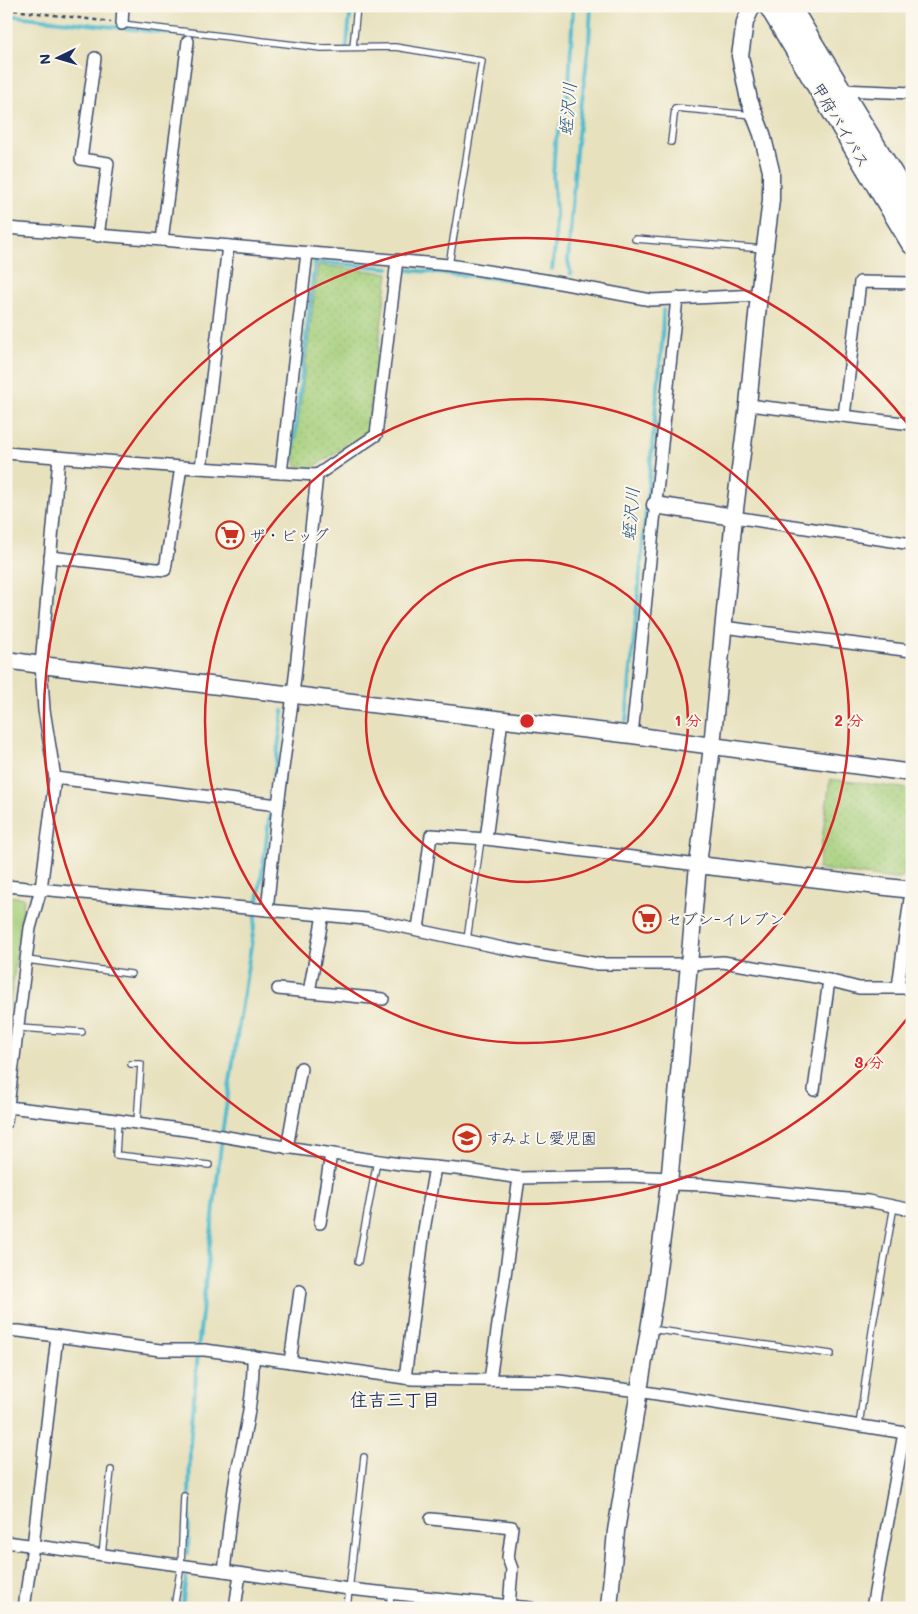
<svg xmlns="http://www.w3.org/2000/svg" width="918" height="1614" font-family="Mali,'Klee One',sans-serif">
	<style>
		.grass { fill: url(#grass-dots); stroke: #607e6c }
		.garden { fill: #a4ce7a; stroke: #607e6c }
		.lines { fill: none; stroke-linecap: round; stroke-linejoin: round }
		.stream { stroke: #51bbce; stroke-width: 4 }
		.lane-casing { stroke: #3a4a6c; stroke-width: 8 }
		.street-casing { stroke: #3a4a6c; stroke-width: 14 }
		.secondary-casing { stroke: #3a4a6c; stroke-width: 19 }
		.highway-casing { stroke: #3a4a6c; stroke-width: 24 }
		.path { stroke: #3a4a6c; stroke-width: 2.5; stroke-dasharray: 4 4; stroke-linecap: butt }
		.lane { stroke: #fff; stroke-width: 5.5 }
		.street { stroke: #fff; stroke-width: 11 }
		.secondary { stroke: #fff; stroke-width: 16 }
		.highway { stroke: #fff; stroke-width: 21 }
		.ring { fill: none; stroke: #d62828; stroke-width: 2.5 }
		.labels { text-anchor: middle; stroke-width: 4; stroke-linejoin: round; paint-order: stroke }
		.street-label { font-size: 16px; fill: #1b2f5e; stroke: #fbf7ec }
		.poi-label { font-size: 16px; fill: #1b2f5e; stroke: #fbf7ec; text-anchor: start }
		.water-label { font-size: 18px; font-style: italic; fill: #2b5980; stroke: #fbf7ec }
		.neighbourhood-label { font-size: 18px; font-weight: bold; fill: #1b2f5e; stroke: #fbf7ec }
		.centre { fill: #d62828; stroke: #fbf7ec; stroke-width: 2.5 }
		.ring-label { font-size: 15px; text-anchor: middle; font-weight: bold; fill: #d62828; stroke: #fbf7ec; stroke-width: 4; stroke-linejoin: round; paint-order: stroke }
	</style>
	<defs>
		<pattern id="grass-dots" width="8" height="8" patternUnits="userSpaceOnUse" patternTransform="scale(1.25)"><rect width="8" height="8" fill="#a4ce7a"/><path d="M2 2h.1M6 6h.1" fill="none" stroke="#8db16c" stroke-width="1.8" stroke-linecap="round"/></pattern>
	</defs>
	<rect width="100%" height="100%" fill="#fbf7ec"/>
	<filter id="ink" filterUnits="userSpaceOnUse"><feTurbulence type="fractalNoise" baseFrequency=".02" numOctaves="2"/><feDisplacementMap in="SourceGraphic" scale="10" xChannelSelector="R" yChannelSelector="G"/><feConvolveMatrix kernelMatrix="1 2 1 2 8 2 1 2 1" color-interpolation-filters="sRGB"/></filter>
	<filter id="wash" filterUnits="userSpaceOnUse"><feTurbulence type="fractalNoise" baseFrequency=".0096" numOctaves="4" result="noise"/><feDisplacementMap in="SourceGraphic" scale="20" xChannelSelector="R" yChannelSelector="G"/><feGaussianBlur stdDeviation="1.12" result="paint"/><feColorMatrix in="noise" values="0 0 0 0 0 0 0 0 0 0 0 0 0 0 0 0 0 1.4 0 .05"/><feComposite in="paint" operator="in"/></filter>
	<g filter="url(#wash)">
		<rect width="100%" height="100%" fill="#e7e1be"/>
		<g class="grass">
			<polygon points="318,265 388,273 367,433 310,469 296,465 294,455"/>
			<path d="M830 779 909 789C917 799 906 860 904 876L896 879 818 869Z"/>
		</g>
		<polygon class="garden" points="6,896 24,898 6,1035"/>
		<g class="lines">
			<g class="stream">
				<polyline points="6,15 195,36"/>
				<polyline points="329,50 346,52 351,6"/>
				<polyline points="552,269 555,247 556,211 553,177 555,143 563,117 569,85 573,6"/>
				<polyline points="408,270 503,279 546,287"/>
				<polyline points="571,274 568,261 576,151 589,42 591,6"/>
				<polyline points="292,459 315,262 389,268"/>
				<polyline points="626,721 662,343 663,310"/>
				<polyline points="272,793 283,711"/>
				<polyline points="188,1553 190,1445 199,1340 223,1127 259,894 270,814"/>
				<polyline points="182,1608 186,1578"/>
			</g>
		</g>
	</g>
	<g filter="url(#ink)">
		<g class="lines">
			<g class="lane-casing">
				<g id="lane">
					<polyline points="122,24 321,48 395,47 482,61 449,265"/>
					<polyline points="353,47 357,6"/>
					<polyline points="671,142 675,108 753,115"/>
					<polyline points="635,239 765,249"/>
					<polyline points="467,940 481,839"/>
					<polyline points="27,960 131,974"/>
					<polyline points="18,1028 82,1032"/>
					<polyline points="131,1064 141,1064 137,1123"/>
					<polyline points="118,1120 116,1155 209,1165"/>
					<polyline points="358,1262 377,1161"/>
					<polyline points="650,1329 831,1354"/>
					<polyline points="859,1426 873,1324 894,1206"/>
					<polyline points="102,1555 111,1470"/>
					<polyline points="174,1608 181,1565 184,1496"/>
					<polyline points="347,1608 364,1457"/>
					<polyline points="389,1608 391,1594"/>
				</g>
			</g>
			<g class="street-casing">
				<g id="street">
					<polyline points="122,24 123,6"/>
					<polyline points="95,58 81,159 108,163 98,236"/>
					<polyline points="841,90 912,93"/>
					<polyline points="6,228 162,240 449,265 544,280 651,300 759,295"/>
					<polyline points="162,240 188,41"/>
					<polyline points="748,405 912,424"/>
					<polyline points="844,416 860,282 912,283"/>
					<polyline points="6,453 181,467 317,475 376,435 397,260"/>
					<polyline points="201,468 228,246"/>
					<polyline points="281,473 307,253"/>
					<polyline points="734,517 912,544"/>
					<polyline points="50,557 165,570 181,467"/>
					<polyline points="723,627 912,651"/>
					<polyline points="632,735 677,298"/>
					<polyline points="55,778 278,805 293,695 317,475"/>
					<polyline points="486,839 502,720"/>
					<polyline points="6,886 366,919 507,949 598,964 689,964 723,962 816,977 859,988 912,988"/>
					<polyline points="267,910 278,805"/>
					<polyline points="418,929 431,835 486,839 698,865"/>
					<polyline points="898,987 912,884"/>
					<polyline points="278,989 383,999"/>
					<polyline points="309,992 323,915"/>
					<polyline points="814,1090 829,980"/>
					<polyline points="8,1107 94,1117 193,1131 279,1146 400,1164 467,1170 519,1178 628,1176 670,1178"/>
					<polyline points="6,1122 30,928 41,889 55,778 44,710 41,665 59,458"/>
					<polyline points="287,1148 301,1068"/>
					<polyline points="669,1184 705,1185 868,1201 912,1210"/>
					<polyline points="320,1223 331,1154"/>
					<polyline points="6,1331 19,1331 160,1350 205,1350 412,1379 559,1381 638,1391 912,1434"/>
					<polyline points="290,1362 300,1291"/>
					<polyline points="405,1378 424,1230 435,1167"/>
					<polyline points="490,1380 519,1178"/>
					<polyline points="431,1519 512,1527 508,1558 512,1569 509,1606"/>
					<polyline points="6,1542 224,1571 349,1589 531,1608"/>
					<path d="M224 1571C228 1538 231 1504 237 1471 245 1433 254 1396 253 1356"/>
					<polyline points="24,1608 33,1546 57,1336"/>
					<polyline points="235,1608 240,1574"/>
					<polyline points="872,1608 904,1433"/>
				</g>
			</g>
			<g class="secondary-casing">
				<g id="secondary">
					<polyline points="655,505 734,517"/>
					<polyline points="6,660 41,665 632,735 912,773"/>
					<polyline points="698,865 912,890"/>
					<polyline points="609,1608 616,1531 654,1299 669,1184 698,865 712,746 734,517 748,405 759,295 771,200 771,171 762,134 749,100 740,56 745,22 752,6"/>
				</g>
			</g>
			<g class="highway-casing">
				<g id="highway">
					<polyline points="770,6 912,243"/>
					<polyline points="789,6 912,207"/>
				</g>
			</g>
			<polyline class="path" points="6,9 111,22"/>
			<use href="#lane" class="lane"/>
			<use href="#street" class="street"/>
			<use href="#secondary" class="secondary"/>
			<use href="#highway" class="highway"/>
		</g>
	</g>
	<g class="ring">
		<circle cx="527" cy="721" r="161"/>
		<circle cx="527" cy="721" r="322"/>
		<path d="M910 1015A483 483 0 1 1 910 427"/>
	</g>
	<defs>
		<g id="supermarket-ring" transform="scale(1.4375)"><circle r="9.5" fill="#fbf7ec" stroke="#c8321e" stroke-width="1.5"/><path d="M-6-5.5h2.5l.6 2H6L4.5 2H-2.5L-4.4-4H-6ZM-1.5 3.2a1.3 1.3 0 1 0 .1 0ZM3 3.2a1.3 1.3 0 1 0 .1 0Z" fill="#c8321e"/></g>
		<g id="school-ring" transform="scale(1.4375)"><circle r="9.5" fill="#fbf7ec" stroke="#c8321e" stroke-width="1.5"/><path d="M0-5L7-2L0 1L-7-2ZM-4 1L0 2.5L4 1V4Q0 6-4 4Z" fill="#c8321e"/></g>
	</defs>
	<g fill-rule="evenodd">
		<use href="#supermarket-ring" x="230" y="535"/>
		<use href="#supermarket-ring" x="647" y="919"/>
		<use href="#school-ring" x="467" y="1138"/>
	</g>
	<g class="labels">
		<g class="street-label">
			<text transform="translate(841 125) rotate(59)" y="6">甲府バイパス</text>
		</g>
		<g class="poi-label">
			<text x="249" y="541">ザ・ビッグ</text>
			<text x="666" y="925">セブン-イレブン</text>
			<text x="486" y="1144">すみよし愛児園</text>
		</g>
		<g class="water-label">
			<text transform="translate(568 109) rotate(-85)" y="6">蛭沢川</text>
			<text transform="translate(631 514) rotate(-85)" y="6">蛭沢川</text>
		</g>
		<g class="neighbourhood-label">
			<text x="395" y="1406">住吉三丁目</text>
		</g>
	</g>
	<circle cx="527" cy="721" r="8" class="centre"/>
	<g class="ring-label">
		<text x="688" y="726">1 分</text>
		<text x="849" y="726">2 分</text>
		<text x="869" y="1068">3 分</text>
	</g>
	<rect width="918" height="1614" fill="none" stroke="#fbf7ec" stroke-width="25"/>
	<g transform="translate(58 58) rotate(265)" stroke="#fbf7ec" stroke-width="4" paint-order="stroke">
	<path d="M0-4L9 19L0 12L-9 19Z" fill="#1b2f5e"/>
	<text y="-8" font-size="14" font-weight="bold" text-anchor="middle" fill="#1b2f5e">N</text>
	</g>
</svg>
